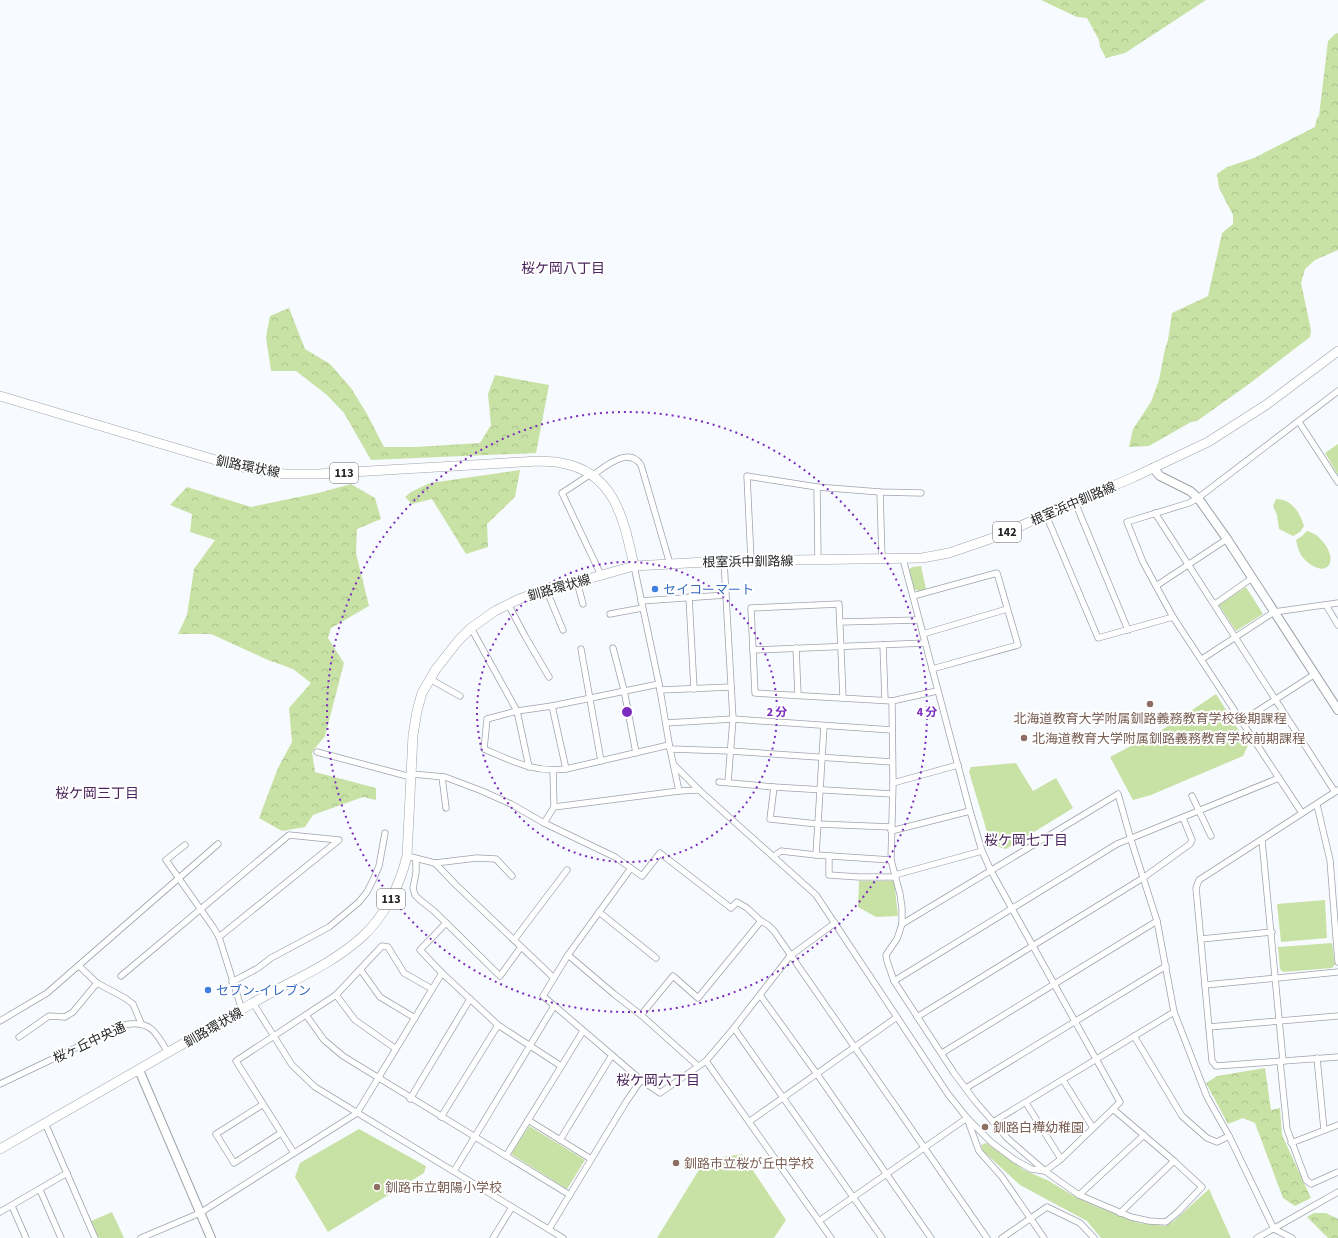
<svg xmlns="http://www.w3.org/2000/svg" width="1338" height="1238" font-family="'Source Sans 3','Noto Sans JP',sans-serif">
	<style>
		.green { fill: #c8e2a5 }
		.forest { fill: url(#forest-crowns) }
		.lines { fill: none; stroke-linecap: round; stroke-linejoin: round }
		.street-casing { stroke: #9fa4ab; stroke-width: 7 }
		.secondary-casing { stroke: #9fa4ab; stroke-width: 10 }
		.primary-casing { stroke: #9fa4ab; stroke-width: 10 }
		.street { stroke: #fff; stroke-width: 5.5 }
		.secondary { stroke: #fff; stroke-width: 8 }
		.primary { stroke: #fff; stroke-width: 9 }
		.ring { fill: none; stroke: #7b2cbf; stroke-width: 2; stroke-dasharray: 2 4 }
		.shop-dot { fill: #3f7fe0; stroke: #fff; stroke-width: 1.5 }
		.education-dot { fill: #8d6e63; stroke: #fff; stroke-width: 1.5 }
		.labels { text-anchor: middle; stroke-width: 4; stroke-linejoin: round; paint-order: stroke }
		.shield { fill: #fff; stroke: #656668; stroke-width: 1 }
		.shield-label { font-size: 12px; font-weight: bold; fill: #232527 }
		.street-label { font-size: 13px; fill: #232527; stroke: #fff }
		.shop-label { font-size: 13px; fill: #366cbe; stroke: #fff; text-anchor: start }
		.education-label { font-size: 13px; fill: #785e54; stroke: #fff; text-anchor: start }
		.neighbourhood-label { font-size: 14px; fill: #4c265d; stroke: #fff }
		.centre { fill: #7b2cbf; stroke: #fff; stroke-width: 2 }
		.ring-label { font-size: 12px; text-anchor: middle; font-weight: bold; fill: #7b2cbf; stroke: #fff; stroke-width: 4; stroke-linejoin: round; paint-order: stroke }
	</style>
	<defs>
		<pattern id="forest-crowns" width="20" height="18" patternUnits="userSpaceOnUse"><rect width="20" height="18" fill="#c8e2a5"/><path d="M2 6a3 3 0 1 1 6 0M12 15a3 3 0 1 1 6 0" fill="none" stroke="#acc28e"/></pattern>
	</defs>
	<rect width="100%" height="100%" fill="#f7faff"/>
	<g class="green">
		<polygon points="1338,444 1338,475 1325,453"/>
		<path d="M1276 499C1292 499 1300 513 1304 526L1300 532 1293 536 1279 529 1277 515 1273 506Z"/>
		<path d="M1307 531C1310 532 1313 533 1316 535 1323 540 1335 555 1329 565 1322 575 1305 562 1301 555 1298 550 1297 544 1296 540L1302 536Z"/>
		<polygon points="921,566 926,589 919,591 914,589 909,569 913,567"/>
		<polygon points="1246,587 1263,614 1236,631 1219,605"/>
		<polygon points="1216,694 1248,745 1243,756 1151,795 1133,800 1110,757 1165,728"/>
		<polygon points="1016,763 1033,791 1056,778 1073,808 1006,849 991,845 969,772 971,767"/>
		<polygon points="859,881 894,881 898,916 876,917 858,907"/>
		<polygon points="1325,900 1327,938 1281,942 1277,904"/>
		<polygon points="1332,943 1335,964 1332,968 1283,972 1280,969 1278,947"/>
		<polygon points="529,1126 585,1160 567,1189 511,1154"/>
		<polygon points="359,1129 426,1166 424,1173 328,1232 295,1177 300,1163"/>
		<polygon points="986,1143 1024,1170 1049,1181 1072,1195 1093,1205 1139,1223 1165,1226 1174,1221 1209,1189 1231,1238 1101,1238 1087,1221 1020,1185 983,1151 981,1145"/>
		<polygon points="742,1154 786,1220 774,1238 657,1238 705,1160"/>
		<polygon points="112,1212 124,1238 99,1238 91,1221"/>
	</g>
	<g class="forest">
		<polygon points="1041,0 1206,0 1125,53 1106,58 1100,47 1099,40 1087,18 1077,17"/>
		<polygon points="1338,33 1338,250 1315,260 1305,269 1301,283 1311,330 1310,337 1249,384 1197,421 1191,422 1149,446 1129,447 1133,429 1151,402 1159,380 1165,349 1168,340 1172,313 1208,296 1222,233 1233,224 1233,215 1219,188 1217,174 1227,167 1254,158 1315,127 1317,118 1319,116 1328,41 1335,34"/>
		<polygon points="289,308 305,349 330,364 351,388 367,414 384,447 416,447 480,443 491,425 488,394 495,375 549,385 536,453 371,460 344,413 327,395 296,371 271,371 266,337 270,316"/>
		<polygon points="520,470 515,497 487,524 488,547 466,554 432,499 412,504 405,497 411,492 430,483"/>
		<polygon points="351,484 375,498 381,519 357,529 356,553 369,606 331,628 328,638 344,663 325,736 312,752 315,772 376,788 376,800 363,797 313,815 305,827 282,831 259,818 278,768 292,742 289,708 311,683 293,669 268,660 211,634 178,634 187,615 194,569 215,540 190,532 192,514 170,505 187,487 251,507 318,493"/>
		<polygon points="1265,1068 1271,1110 1280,1108 1282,1135 1311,1198 1295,1206 1283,1198 1255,1123 1243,1118 1228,1124 1206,1083 1217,1076"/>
		<polygon points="1314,1213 1326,1213 1338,1219 1338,1238 1328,1238 1307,1217"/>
	</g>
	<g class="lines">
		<g class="street-casing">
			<g id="street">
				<polyline points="1299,422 1338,482"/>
				<polyline points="591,474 562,493 601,575"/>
				<path d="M593 475C606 466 629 446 641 465L670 564"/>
				<polyline points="817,487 818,560"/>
				<polyline points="880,492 882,559"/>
				<polyline points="1075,502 1128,630"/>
				<polyline points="1155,513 1335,792"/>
				<polyline points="1046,515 1098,638 1173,617"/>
				<polyline points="751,560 747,476 817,487 880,492 921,493"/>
				<polyline points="724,561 733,719 728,782"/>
				<polyline points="634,566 659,684 670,749 679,791"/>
				<polyline points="577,582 583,604"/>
				<polyline points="1156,586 1227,539"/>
				<polyline points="546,589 563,630"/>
				<polyline points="913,596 997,573 1018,645 932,669"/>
				<polyline points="689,597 694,689"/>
				<polyline points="641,601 726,595"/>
				<polyline points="508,604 525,636 549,677"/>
				<polyline points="1215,604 1252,578"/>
				<polyline points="1326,605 1338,625"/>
				<polyline points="610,614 642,608"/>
				<polyline points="840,622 919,620"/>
				<polyline points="471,628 517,711 529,767"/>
				<polyline points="923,634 1007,609"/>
				<polyline points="883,645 885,700"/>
				<polyline points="613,648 624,690 636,753"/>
				<polyline points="796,648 798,695"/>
				<polyline points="581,649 601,761"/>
				<polyline points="753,650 925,643"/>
				<polyline points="1202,659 1274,612 1338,603"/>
				<polyline points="430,679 460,696"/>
				<path d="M659 684 552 706 517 711 487 719 484 749C512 761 534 773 566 769L669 745"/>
				<polyline points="660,690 731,687"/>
				<polyline points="843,697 839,604 751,608 755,693 892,701 937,691"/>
				<polyline points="892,701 893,783 891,860 900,894 902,908 902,924 897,939 890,949 886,955 887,961 894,981 954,1073 975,1101 1007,1138 1045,1171 1079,1195 1131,1217 1149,1221 1166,1222 1178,1212 1202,1187 1174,1161 1113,1109 1120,1102 991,871 982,851 970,811 903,559"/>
				<polyline points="552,706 566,769"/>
				<polyline points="1242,721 1315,674"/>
				<polyline points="666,723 733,719 892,730"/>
				<polyline points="670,749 730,751 892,762"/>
				<polyline points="317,752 411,777"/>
				<polyline points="674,765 699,790 816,895 948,1094 967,1118 991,1142 1015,1160 1031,1169 1045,1171 1061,1159 1113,1109"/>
				<polyline points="412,774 445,777 482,791 511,804 544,823 615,857 642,876 660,853 731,908 737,902 747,908 761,921"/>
				<polyline points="442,777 446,808"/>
				<polyline points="719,782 774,787 892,794"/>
				<polyline points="893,783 958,765"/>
				<polyline points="774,787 770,819 818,824 891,827"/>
				<polyline points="1338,790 1199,880 1196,888 1212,1061 1216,1066 1338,1057"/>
				<polyline points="1192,796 1211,836"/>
				<polyline points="1317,805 1330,860 1338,962"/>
				<polyline points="554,807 679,791 699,790"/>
				<polyline points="1302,813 1173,617 1143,562 1127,522 1189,503 1198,498 1338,391"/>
				<polyline points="544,823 554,807 553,771"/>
				<polyline points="891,831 970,811"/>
				<polyline points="1262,840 1283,1061"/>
				<polyline points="185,845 166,860 213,927 219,937 242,1010"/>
				<polyline points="816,855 824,726"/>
				<polyline points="407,856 435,863 477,858 496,859 512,876"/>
				<polyline points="774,856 781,851 816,855 891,860"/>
				<polyline points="829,856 829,875 859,877 895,877"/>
				<polyline points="416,859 416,873 413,888 415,895 420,900 434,911 500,976 521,947"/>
				<polyline points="435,863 455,884 554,978"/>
				<polyline points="631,868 568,955 543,996 641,1080 660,1093 706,1061 734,1028 790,956 835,923"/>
				<polyline points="895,875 982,851"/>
				<polyline points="599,912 656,958"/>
				<polyline points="446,923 420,950 442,973 498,1025 561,1066"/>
				<polyline points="902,924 1118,794 1131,840 1157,921 1174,1012 1207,1097 1229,1136 1274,1229 1292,1238"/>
				<polyline points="1201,939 1272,932"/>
				<polyline points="514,940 567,870"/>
				<polyline points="568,955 614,994 641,1015 698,1066"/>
				<polyline points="79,966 97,983 125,998 133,1004 141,1023"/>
				<polyline points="360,969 380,997 415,1018"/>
				<polyline points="121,976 289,835 339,840 219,937"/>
				<polyline points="894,981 1117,844 1279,778"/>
				<polyline points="232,982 258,968 271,958 329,927 359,902 367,892 374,878 379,866 385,833"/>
				<polyline points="1205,985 1338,972"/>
				<polyline points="336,995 355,1020 396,1049"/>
				<polyline points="760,995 817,1074 931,1238"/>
				<polyline points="253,1003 292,1065 315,1087 563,1238"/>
				<polyline points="306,1015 324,1040 343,1056 570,1195"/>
				<polyline points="641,1015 673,976 698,998 761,921 768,925 774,931 987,1238"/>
				<polyline points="917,1017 1143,878 1190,844 1192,840 1183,818"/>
				<polyline points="0,1021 47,993 218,844"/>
				<polyline points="1209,1027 1338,1016"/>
				<polyline points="734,1028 882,1238"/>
				<polyline points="1134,1036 1182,1116 1207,1138 1217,1142 1229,1136"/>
				<polyline points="19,1037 49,1016 65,1017 73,1012 97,983"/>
				<polyline points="942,1053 1157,921"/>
				<polyline points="1317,1058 1324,1130"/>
				<polyline points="706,1061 831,1238"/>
				<polyline points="1280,1061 1287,1129 1306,1180 1311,1184 1338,1172"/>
				<polyline points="1063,1080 1093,1128"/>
				<path d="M0 1084 124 1025C150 1019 157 1033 168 1053"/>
				<polyline points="966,1088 1166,966"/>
				<polyline points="410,1099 470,999"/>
				<polyline points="1026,1103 1061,1159"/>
				<polyline points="262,1105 216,1134 234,1163 281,1133"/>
				<polyline points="441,1117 498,1025"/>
				<polyline points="528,1120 591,1159"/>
				<polyline points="750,1121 897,1017"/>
				<polyline points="993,1122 1174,1012"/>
				<polyline points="45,1123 95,1238"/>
				<polyline points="560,1140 612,1055"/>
				<polyline points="1291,1143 1338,1125"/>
				<polyline points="294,1153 236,1061 336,995 382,946 388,947 404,973 432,989"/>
				<polyline points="506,1156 583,1031"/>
				<polyline points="454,1171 554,1006"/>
				<polyline points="40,1190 61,1238"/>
				<polyline points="1079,1195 1144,1135"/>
				<polyline points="12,1206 26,1238"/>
				<polyline points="0,1212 67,1173"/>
				<polyline points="1120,1213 1174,1161"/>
				<polyline points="819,1221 967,1118 979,1151 1002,1177 1044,1238"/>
				<polyline points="549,1229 626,1102 641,1080"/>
				<polyline points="141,1238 200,1213 357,1113 442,973"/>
				<polyline points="493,1238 512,1207"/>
				<polyline points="1002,1238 1047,1207 1080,1223 1094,1238"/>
				<polyline points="1257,1238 1338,1192"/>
			</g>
		</g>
		<g class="secondary-casing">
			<g id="secondary">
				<polyline points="1153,468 1160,476 1190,491 1198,498 1227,539 1338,710"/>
				<polyline points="139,1070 211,1238"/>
			</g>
		</g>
		<g class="primary-casing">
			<g id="primary">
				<path d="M0 396 229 464 260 471 285 474H318L539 461C546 462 554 461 561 463 615 472 624 520 634 566"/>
				<path d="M0 1149C84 1101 168 1053 251 1004 288 982 330 966 362 937 385 916 400 885 407 856L413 735 417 711 422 693 436 669 458 641 471 628 495 611 517 600 546 589 577 582 634 566 724 561 922 558 949 553 990 539 1134 477 1208 442 1266 405 1338 351"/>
			</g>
		</g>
		<use href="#street" class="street"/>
		<use href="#secondary" class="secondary"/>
		<use href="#primary" class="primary"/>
	</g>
	<g class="ring">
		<circle cx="627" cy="712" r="150"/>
		<circle cx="627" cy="712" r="300"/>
	</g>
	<g class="shop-dot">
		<circle cx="655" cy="589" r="4"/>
		<circle cx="208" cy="990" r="4"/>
	</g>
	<g class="education-dot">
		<circle cx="1150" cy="704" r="4"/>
		<circle cx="1024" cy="738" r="4"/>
		<circle cx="985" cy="1127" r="4"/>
		<circle cx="676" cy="1163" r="4"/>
		<circle cx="377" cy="1187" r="4"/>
	</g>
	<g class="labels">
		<g class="shield">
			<rect x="330" y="463" width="28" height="20" rx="3"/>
			<rect x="993" y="522" width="28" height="20" rx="3"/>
			<rect x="377" y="889" width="28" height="20" rx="3"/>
		</g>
		<g class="shield-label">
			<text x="344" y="477">113</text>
			<text x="1007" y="536">142</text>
			<text x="391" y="903">113</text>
		</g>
		<g class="street-label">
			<text transform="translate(248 466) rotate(11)" y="5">釧路環状線</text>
			<text transform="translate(1073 503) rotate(-23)" y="5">根室浜中釧路線</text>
			<text transform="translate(748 561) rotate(-1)" y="5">根室浜中釧路線</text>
			<text transform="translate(559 587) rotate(-16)" y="5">釧路環状線</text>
			<text transform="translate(213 1027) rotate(-30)" y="5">釧路環状線</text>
			<text transform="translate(89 1042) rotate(-25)" y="5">桜ヶ丘中央通</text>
		</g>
		<g class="shop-label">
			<text x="663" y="594">セイコーマート</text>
			<text x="216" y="995">セブン-イレブン</text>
		</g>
		<g class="education-label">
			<text x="1150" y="723" text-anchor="middle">北海道教育大学附属釧路義務教育学校後期課程</text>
			<text x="1032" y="743">北海道教育大学附属釧路義務教育学校前期課程</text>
			<text x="993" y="1132">釧路白樺幼稚園</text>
			<text x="684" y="1168">釧路市立桜が丘中学校</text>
			<text x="385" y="1192">釧路市立朝陽小学校</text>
		</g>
		<g class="neighbourhood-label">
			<text x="563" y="273">桜ケ岡八丁目</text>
			<text x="97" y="798">桜ケ岡三丁目</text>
			<text x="1026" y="845">桜ケ岡七丁目</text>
			<text x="658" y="1085">桜ケ岡六丁目</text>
		</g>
	</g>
	<circle cx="627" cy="712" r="6" class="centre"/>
	<g class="ring-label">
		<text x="777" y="716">2 分</text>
		<text x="927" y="716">4 分</text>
	</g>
</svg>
